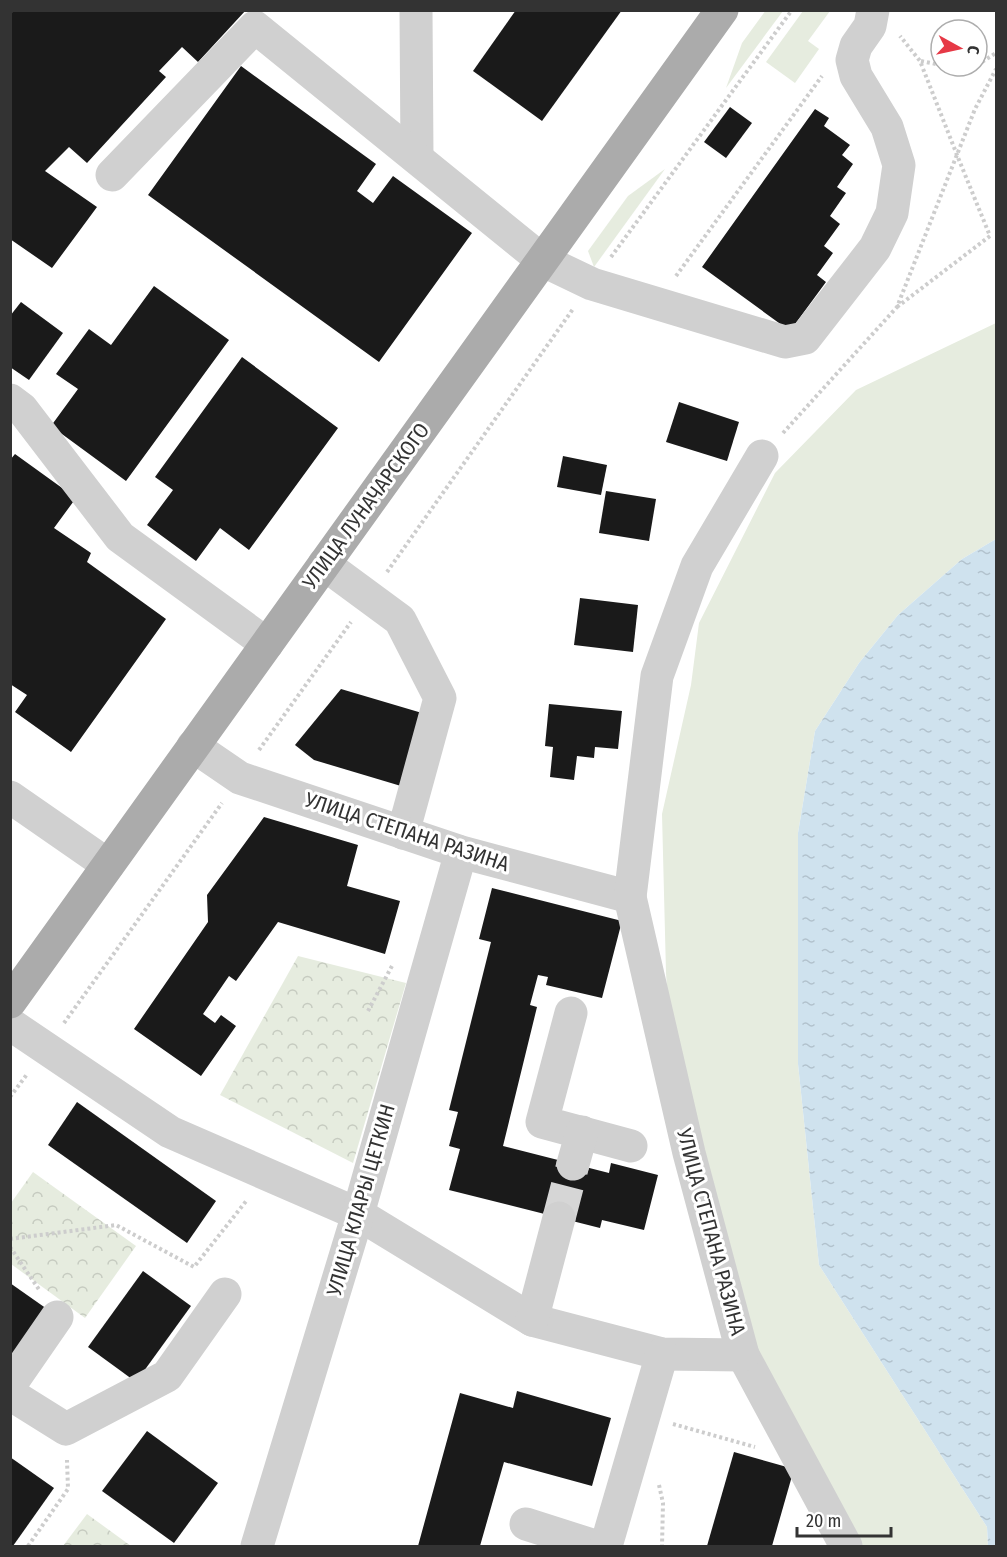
<svg xmlns="http://www.w3.org/2000/svg" width="1007" height="1557" font-family="'Fira Sans Condensed',sans-serif">
	<style>
		.green { fill: #e6ecdf }
		.park { fill: url(#park-crowns) }
		.water { fill: url(#water-ripples) }
		.building { fill: #1a1a1a }
		.lines { fill: none; stroke-linecap: round; stroke-linejoin: round }
		.minor-tunnel { stroke: #d6d6d6; stroke-width: 33; stroke-dasharray: 33 16; stroke-linecap: butt }
		.path { stroke: #cdcdcd; stroke-width: 4; stroke-dasharray: 3 3; stroke-linecap: butt }
		.minor { stroke: #d0d0d0; stroke-width: 33 }
		.major { stroke: #ababab; stroke-width: 33 }
		.labels { text-anchor: middle; stroke-width: 6; stroke-linejoin: round; paint-order: stroke }
		.street-label { font-size: 21px; fill: #333; stroke: #fff }
	</style>
	<defs>
		<pattern id="park-crowns" width="20" height="18" patternUnits="userSpaceOnUse" patternTransform="scale(1.5)"><rect width="20" height="18" fill="#e6ecdf"/><path d="M2 6a3 3 0 1 1 6 0M12 15a3 3 0 1 1 6 0" fill="none" stroke="#c6cbc0"/></pattern>
		<pattern id="water-ripples" width="26" height="14" patternUnits="userSpaceOnUse" patternTransform="scale(1.5)"><rect width="26" height="14" fill="#cfe2ee"/><path d="M2 4q2-2 4 0t4 0M15 11q2-2 4 0t4 0" fill="none" stroke="#b2c2cd"/></pattern>
	</defs>
	<rect width="100%" height="100%" fill="#fff"/>
	<g class="green">
		<polygon points="766,10 783,11 726,88 742,43"/>
		<polygon points="803,11 830,11 808,41 819,49 795,83 766,62"/>
		<polygon points="665,169 594,267 588,251 628,196"/>
		<polygon points="996,323 996,539 962,559 898,615 859,663 815,731 798,833 798,1064 819,1265 987,1527 988,1546 846,1546 743,1355 672,1064 666,973 662,814 691,685 699,623 775,473 856,390"/>
	</g>
	<g class="park">
		<polygon points="298,956 406,983 353,1163 220,1095"/>
		<polygon points="33,1172 136,1246 85,1318 11,1264 11,1203"/>
		<polygon points="87,1514 131,1546 63,1546"/>
	</g>
	<polygon class="water" points="996,539 996,1546 988,1546 987,1527 819,1265 798,1064 798,833 815,731 859,663 898,615 962,559"/>
	<g class="building">
		<polygon points="14,10 246,10 198,62 182,47 159,71 166,77 87,163 69,147 45,171 97,207 52,268 10,239 10,15"/>
		<polygon points="516,10 622,10 542,121 473,71"/>
		<polygon points="241,66 376,164 357,191 373,203 393,176 472,233 379,362 148,195"/>
		<polygon points="730,107 752,123 726,158 704,142"/>
		<polygon points="815,109 829,118 824,126 850,145 842,155 853,164 837,187 846,193 830,216 840,224 824,246 833,253 817,275 826,282 790,331 702,267"/>
		<polygon points="154,286 229,340 126,481 51,426 78,389 56,374 89,329 111,345"/>
		<polygon points="21,302 63,333 29,380 10,367 10,316"/>
		<polygon points="242,357 338,428 249,550 220,528 196,561 147,525 173,490 155,477"/>
		<polygon points="679,402 739,422 727,461 666,442"/>
		<polygon points="15,454 76,498 54,528 91,553 87,562 166,619 71,752 15,712 27,695 10,684 10,460"/>
		<polygon points="563,456 607,465 601,495 557,487"/>
		<polygon points="606,491 656,499 649,541 599,533"/>
		<polygon points="580,598 638,605 633,652 574,645"/>
		<polygon points="341,689 422,713 401,786 314,760 295,745"/>
		<polygon points="549,704 622,711 618,749 595,747 594,758 577,756 574,780 550,777 553,747 545,746"/>
		<polygon points="264,817 358,845 347,886 400,901 385,954 278,922 236,981 229,976 203,1014 215,1023 221,1015 236,1026 201,1076 134,1029 208,922 207,895"/>
		<polygon points="492,888 622,921 602,998 546,985 548,977 538,975 530,1005 537,1007 503,1146 609,1173 611,1163 658,1175 644,1230 602,1220 600,1228 449,1190 460,1149 449,1146 458,1112 449,1110 491,942 479,939"/>
		<polygon points="77,1102 216,1201 187,1243 48,1145"/>
		<polygon points="143,1271 191,1306 136,1382 88,1347"/>
		<polygon points="10,1283 47,1309 10,1359"/>
		<polygon points="517,1391 611,1418 592,1486 504,1462 480,1546 418,1546 460,1393 513,1408"/>
		<polygon points="147,1431 218,1483 174,1543 102,1491"/>
		<polygon points="734,1452 794,1469 772,1546 707,1546"/>
		<polygon points="10,1457 54,1488 13,1546 10,1546"/>
	</g>
	<g class="lines">
		<polyline class="minor-tunnel" points="559,1218 573,1164"/>
		<g class="path">
			<polyline points="921,61 941,65"/>
			<polyline points="977,65 996,53"/>
			<polyline points="945,66 967,71 975,66"/>
			<polyline points="611,257 792,10"/>
			<polyline points="676,276 822,76"/>
			<polyline points="897,307 990,236 957,155 920,61 900,36"/>
			<polyline points="783,433 897,307 975,109 996,69"/>
			<polyline points="387,572 573,309"/>
			<polyline points="259,750 351,622"/>
			<polyline points="368,1011 393,964"/>
			<polyline points="64,1023 222,803"/>
			<polyline points="10,1097 28,1073"/>
			<polyline points="10,1239 116,1225 194,1267 247,1200"/>
			<polyline points="10,1247 40,1291"/>
			<polyline points="673,1424 755,1447"/>
			<polyline points="659,1485 663,1503 662,1546"/>
			<polyline points="28,1546 68,1489 67,1460"/>
		</g>
		<g class="minor">
			<polyline points="416,10 417,158"/>
			<polyline points="112,175 255,27 542,260 592,284 785,342 805,338 875,248 892,213 899,165 887,127 856,76 852,60 856,46 870,26 873,10"/>
			<polyline points="10,400 22,409 120,537 267,644"/>
			<polyline points="324,564 400,620 440,698 403,833"/>
			<polyline points="193,746 240,778 461,852 630,897 689,1153 743,1355 846,1546"/>
			<polyline points="10,797 108,865"/>
			<polyline points="630,897 657,676 697,566 762,456"/>
			<polyline points="571,1013 542,1122 631,1146"/>
			<polyline points="10,1024 170,1132 358,1214 532,1320 662,1354 743,1355"/>
			<polyline points="573,1164 582,1132"/>
			<polyline points="532,1320 559,1218"/>
			<polyline points="10,1385 57,1317"/>
			<polyline points="10,1394 66,1429 167,1376 225,1294"/>
			<polyline points="526,1524 595,1546"/>
			<polyline points="257,1546 358,1214 461,852"/>
			<polyline points="606,1546 662,1354"/>
		</g>
		<polyline class="major" points="10,1002 722,10"/>
	</g>
	<g class="labels">
		<g class="street-label">
			<text transform="translate(366 506) rotate(-54)" y="7">УЛИЦА ЛУНАЧАРСКОГО</text>
			<text transform="translate(407 832) rotate(18)" y="7">УЛИЦА СТЕПАНА РАЗИНА</text>
			<text transform="translate(361 1200) rotate(-74)" y="7">УЛИЦА КЛАРЫ ЦЕТКИН</text>
			<text transform="translate(711 1232) rotate(75)" y="7">УЛИЦА СТЕПАНА РАЗИНА</text>
		</g>
	</g>
	<rect width="1007" height="1557" fill="none" stroke="#333333" stroke-width="24"/>
	<g transform="translate(959 48) rotate(98)"><circle r="28" fill="#ffffff" stroke="#adadad" stroke-width="1.5"/>
	<path d="M0-4.5L10 22L0 15L-10 22Z" fill="#e63946"/>
	<text y="-9" font-size="16" font-weight="bold" text-anchor="middle" fill="#333333">С</text>
	</g>
	<path d="M797 1527v9h94v-9" fill="none" stroke="#333333" stroke-width="3"/>
	<text x="806" y="1527" font-size="18" fill="#333333" stroke="#ffffff" stroke-width="4.5" paint-order="stroke">20 m</text>
</svg>
